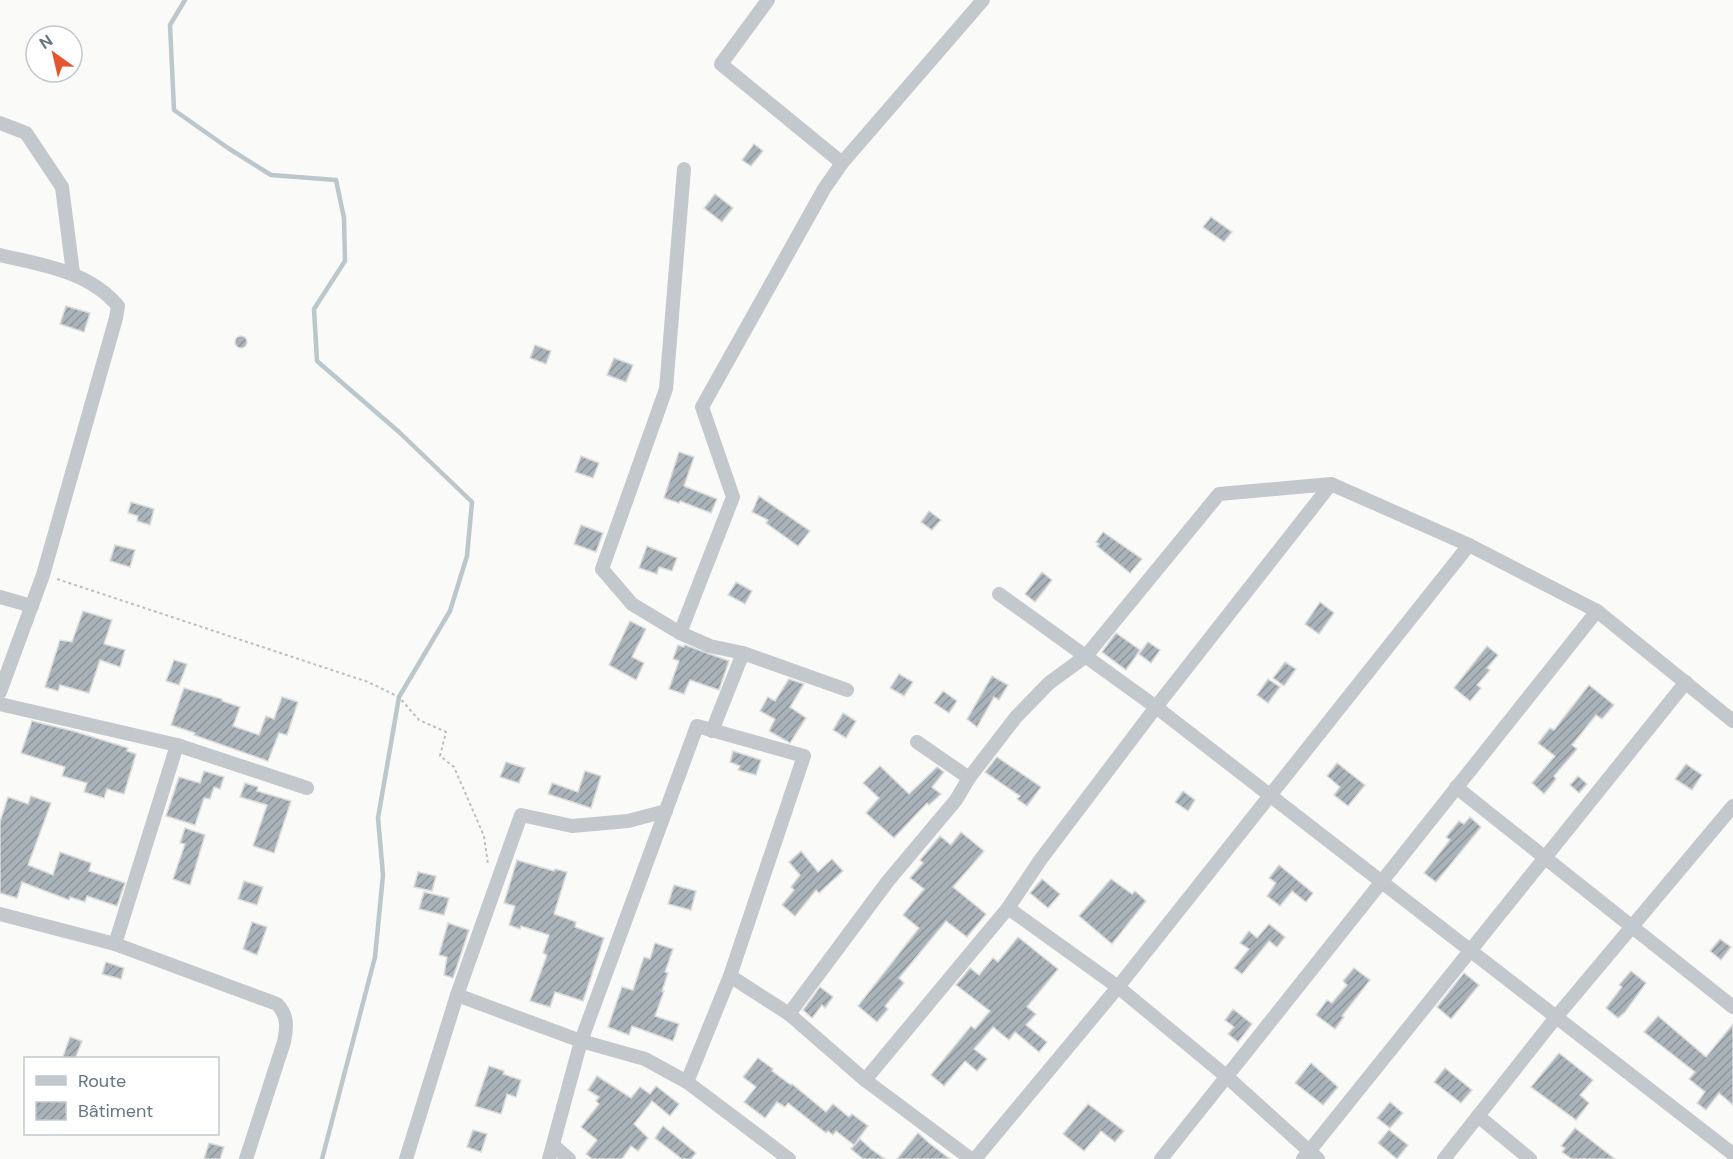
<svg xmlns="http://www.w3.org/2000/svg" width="1733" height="1159" font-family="'DM Sans',sans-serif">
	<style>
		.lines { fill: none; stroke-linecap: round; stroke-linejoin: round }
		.stream { stroke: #bbc7cb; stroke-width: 4.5 }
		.building { fill: url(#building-hatch); stroke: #dcdcda; stroke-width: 1.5 }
		.path { stroke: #bbbfc2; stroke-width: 2; stroke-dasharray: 3 3; stroke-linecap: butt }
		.minor { stroke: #c3c8cc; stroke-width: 14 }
	</style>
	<defs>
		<pattern id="building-hatch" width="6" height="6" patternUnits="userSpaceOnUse" patternTransform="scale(1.5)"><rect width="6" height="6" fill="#aab3b9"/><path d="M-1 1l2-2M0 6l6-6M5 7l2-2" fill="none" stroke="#8e969c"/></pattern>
	</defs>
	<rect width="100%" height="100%" fill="#fafaf8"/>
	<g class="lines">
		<polyline class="stream" points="185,0 170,25 174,110 228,148 271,175 336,180 344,218 345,261 314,309 317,361 399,432 472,502 467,556 450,611 399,697 378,818 383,875 375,957 322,1159"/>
	</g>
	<g class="building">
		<polygon points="754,144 763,151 751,166 742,160"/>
		<polygon points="715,194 733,208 722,222 704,208"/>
		<polygon points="1211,217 1232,232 1224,242 1203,227"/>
		<polygon points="66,306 90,313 84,332 60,324"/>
		<circle cx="241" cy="342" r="6"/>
		<polygon points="535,345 551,351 546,364 530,358"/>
		<polygon points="614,358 633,365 626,382 607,375"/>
		<polygon points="679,452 694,457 684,486 717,499 711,513 680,501 679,503 664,498"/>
		<polygon points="581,456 599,463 593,478 575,472"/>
		<polygon points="759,496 810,531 798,546 766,523 768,520 752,512"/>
		<polygon points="131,502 154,509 150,525 137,521 138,516 128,513"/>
		<polygon points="929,511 941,520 932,530 921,522"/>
		<polygon points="581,525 603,533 596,552 574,544"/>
		<polygon points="1103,532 1142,559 1130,573 1097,546 1099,544 1096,542"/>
		<polygon points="115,545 135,550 130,567 110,561"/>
		<polygon points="647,546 677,558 672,571 659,567 657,574 639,568"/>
		<polygon points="1042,572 1052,580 1035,602 1025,594"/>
		<polygon points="736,582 752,591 745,604 728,595"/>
		<polygon points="1320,602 1334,613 1319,634 1305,624"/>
		<polygon points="83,611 112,620 104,644 125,650 120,667 100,660 89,693 60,685 58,691 45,687 60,640 72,642"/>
		<polygon points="630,621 646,629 632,657 644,663 636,680 609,665"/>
		<polygon points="1116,633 1140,650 1126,670 1102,652"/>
		<polygon points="1148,642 1160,650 1151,663 1139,654"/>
		<polygon points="678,645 684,647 685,645 729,661 719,690 690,680 684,694 669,689 679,661 673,659"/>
		<polygon points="1487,646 1498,655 1487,668 1490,670 1477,685 1481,688 1470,701 1454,688"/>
		<polygon points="174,660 187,664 179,685 166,681"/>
		<polygon points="1285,662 1296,669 1284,686 1273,678"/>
		<polygon points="899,674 913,682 904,696 890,688"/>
		<polygon points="992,676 1008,685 999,700 994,697 977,727 967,719"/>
		<polygon points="789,679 804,684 790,707 806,718 790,743 769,731 775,719 760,711 768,697 775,701"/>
		<polygon points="1268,679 1280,687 1268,703 1257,695"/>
		<polygon points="1589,685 1614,705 1602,719 1596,715 1572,745 1577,749 1554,776 1556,779 1544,794 1532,783 1555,756 1538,743 1550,728 1554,730"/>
		<polygon points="184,688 222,699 222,701 240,707 233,726 259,735 266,716 274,719 282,697 298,702 287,735 279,733 268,761 194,735 195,733 171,725"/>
		<polygon points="943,691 957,701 949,713 934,703"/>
		<polygon points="843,713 856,721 846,738 833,730"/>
		<polygon points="32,721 73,731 128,748 127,751 136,754 124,794 107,789 104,798 84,792 87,783 62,776 65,767 21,753"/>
		<polygon points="733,751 761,760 756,775 738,770 740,766 730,762"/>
		<polygon points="997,757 1041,787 1027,806 1017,799 1020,796 985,772"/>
		<polygon points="506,762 525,768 519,783 500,777"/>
		<polygon points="1337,763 1365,785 1348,806 1334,795 1340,787 1327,776"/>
		<polygon points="1686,764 1702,775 1692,790 1675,779"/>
		<polygon points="880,766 909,794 937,767 944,772 932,787 941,794 929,805 927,803 894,838 866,813 879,798 863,783"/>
		<polygon points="204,771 224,777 220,789 214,787 210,799 204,798 195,825 166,816 179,777 200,783"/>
		<polygon points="585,771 601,776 591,808 548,794 552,783 578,792"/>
		<polygon points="1578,776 1587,784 1579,793 1570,785"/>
		<polygon points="245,783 258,787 257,791 291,801 274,853 253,846 267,805 240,797"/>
		<polygon points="1183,791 1195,800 1188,811 1175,802"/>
		<polygon points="31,796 51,803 28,865 53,875 60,852 91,863 89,871 125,883 117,906 87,896 85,902 70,897 69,900 22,882 17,898 0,893 0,822 8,797 28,804"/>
		<polygon points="1470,817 1481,827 1436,882 1424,873 1450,840 1446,837 1459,821 1464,824"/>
		<polygon points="185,828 205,835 190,885 173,879 185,844 180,843"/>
		<polygon points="961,832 984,851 953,887 986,914 967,937 946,921 899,978 904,983 885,1006 888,1009 877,1022 858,1006 919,928 903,915 924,889 910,878 923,863 920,860 940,836 951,845"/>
		<polygon points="801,851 818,872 832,859 843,871 819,893 816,890 795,916 782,905 794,890 791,887 800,875 789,862"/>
		<polygon points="517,860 554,871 555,869 567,872 554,914 576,922 575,927 604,938 583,1001 555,992 550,1007 530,1001 547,955 543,953 549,935 521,926 520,929 509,925 515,906 504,903"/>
		<polygon points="1279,865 1313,893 1306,902 1292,891 1280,906 1267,896 1276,883 1269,878"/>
		<polygon points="418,872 436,876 432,891 414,887"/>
		<polygon points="1042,879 1060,894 1048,908 1030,893"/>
		<polygon points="1111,879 1132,894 1135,891 1146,901 1112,944 1079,916"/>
		<polygon points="244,881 263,887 257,905 238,899"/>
		<polygon points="674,885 696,891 691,910 668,904"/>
		<polygon points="424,892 449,898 444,915 419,909"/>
		<polygon points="252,922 267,927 257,955 243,949"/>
		<polygon points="448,923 469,930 453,978 444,975 447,957 439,955"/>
		<polygon points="1269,924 1285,937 1277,947 1269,941 1242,974 1234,968 1249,949 1240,943 1249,931 1257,938"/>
		<polygon points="1018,937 1058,969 1027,1007 1036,1014 1026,1025 1047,1042 1039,1052 1015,1032 1009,1040 993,1027 974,1049 987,1059 977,1071 965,1061 944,1086 931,1075 971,1026 975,1029 990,1011 956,985 970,968 979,975 993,958 998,962"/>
		<polygon points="1720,939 1731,947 1721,960 1710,951"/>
		<polygon points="655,943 673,949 665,972 668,973 662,991 664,991 655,1016 679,1024 673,1041 632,1026 629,1035 608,1027 622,987 633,990 644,957 650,959"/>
		<polygon points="106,962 124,968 121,979 102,974"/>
		<polygon points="1354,968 1370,980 1342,1016 1344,1017 1335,1029 1316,1015 1327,1000 1332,1003 1347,985 1343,981"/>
		<polygon points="1631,971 1646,983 1625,1012 1618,1018 1606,1008 1622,987 1619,985"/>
		<polygon points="1464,973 1479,985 1451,1019 1437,1007"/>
		<polygon points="820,987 833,997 825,1008 822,1005 812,1018 803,1010"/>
		<polygon points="1233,1009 1252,1024 1238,1042 1228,1034 1234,1027 1225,1020"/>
		<polygon points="1658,1016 1706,1057 1733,1024 1733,1105 1719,1093 1706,1110 1697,1103 1705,1092 1689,1079 1695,1072 1644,1032"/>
		<polygon points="70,1037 82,1041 75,1059 62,1059"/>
		<polygon points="1559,1053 1593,1080 1580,1095 1589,1103 1576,1120 1531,1087"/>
		<polygon points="758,1058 773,1069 772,1071 791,1085 792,1084 826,1112 833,1104 849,1117 852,1114 868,1126 854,1145 836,1131 833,1135 828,1131 826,1133 788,1103 785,1107 777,1102 765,1118 744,1102 756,1087 743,1077"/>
		<polygon points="1311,1063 1338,1087 1323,1105 1295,1083"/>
		<polygon points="489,1066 504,1071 503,1074 521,1080 516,1097 507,1094 501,1114 475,1106"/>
		<polygon points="1445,1068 1472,1090 1461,1103 1434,1082"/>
		<polygon points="597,1076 631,1098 640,1087 650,1094 656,1086 679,1104 670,1116 652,1101 634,1124 648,1138 638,1151 631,1146 622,1159 592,1159 586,1154 597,1140 581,1127 599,1104 596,1101 599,1097 588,1090"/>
		<polygon points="1390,1102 1403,1113 1390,1128 1377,1118"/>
		<polygon points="1088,1104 1124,1131 1115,1142 1101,1131 1084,1151 1063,1134"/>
		<polygon points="663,1126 696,1153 691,1159 682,1159 655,1138"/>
		<polygon points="1575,1128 1615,1159 1572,1159 1562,1152 1565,1148 1561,1146"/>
		<polygon points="473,1130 487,1134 481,1152 467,1147"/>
		<polygon points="1389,1130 1408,1145 1397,1159 1378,1143"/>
		<polygon points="918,1133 929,1143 950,1159 897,1159"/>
		<polygon points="860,1139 871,1149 885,1159 863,1159 851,1149"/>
		<polygon points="209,1143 224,1147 220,1159 204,1159"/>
	</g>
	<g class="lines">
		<polyline class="path" points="57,579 368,682 399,697 419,720 446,732 440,756 454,767 484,836 488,864"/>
		<g class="minor">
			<polyline points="768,0 721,64 842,163"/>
			<polyline points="0,123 26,133 62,187 73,273"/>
			<polyline points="684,169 666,389 602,569 632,604 680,633 710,646 743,653 712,731"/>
			<path d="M0 255C42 265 89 271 118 306L116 318 43 575 0 692"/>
			<polyline points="999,594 1156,707 1733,1154"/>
			<polyline points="0,597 32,606"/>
			<polyline points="680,633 733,497 702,407 824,189 842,163 983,0"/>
			<polyline points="743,653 847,690"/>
			<polyline points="0,704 177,745 307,788"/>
			<polyline points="917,742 969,778"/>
			<polyline points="1456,787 1733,1007"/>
			<polyline points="1008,908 1118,987 1226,1076 1318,1159"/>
			<path d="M0 914 115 944 277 1004C288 1015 287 1028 284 1042L246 1159"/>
			<polyline points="115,944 177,745"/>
			<polyline points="730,976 789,1014 865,1080 971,1159"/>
			<polyline points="457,995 581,1041 645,1059 687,1082 789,1159"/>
			<polyline points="789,1014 888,881 956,800 969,778 1016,717 1049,683 1086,656 1219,494 1331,484 1469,545 1597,611 1733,721"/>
			<polyline points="865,1080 1008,908 1041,859 1156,707 1331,484"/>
			<polyline points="1478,1116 1530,1159"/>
			<polyline points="554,1146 569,1159"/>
			<polyline points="406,1159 457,995 521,815 572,826 628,821 666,811"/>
			<polyline points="549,1159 581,1041 697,726 804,756 730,976 687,1082"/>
			<polyline points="975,1159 1118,987 1469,545"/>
			<polyline points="1161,1159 1597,611"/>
			<polyline points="1303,1159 1686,682"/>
			<polyline points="1444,1159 1557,1016 1733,806"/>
		</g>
	</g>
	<rect x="24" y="1057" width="195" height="78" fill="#ffffff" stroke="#c1c8cd" stroke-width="1.5"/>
	<rect x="36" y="1076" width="30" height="9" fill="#c3c8cc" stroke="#c1c8cd" stroke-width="1.5"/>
	<text x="78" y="1087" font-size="18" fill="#657683">Route</text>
	<rect x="36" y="1102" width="30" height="18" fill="url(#building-hatch)" stroke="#c1c8cd" stroke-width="1.5"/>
	<text x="78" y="1117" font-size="18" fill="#657683">Bâtiment</text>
	<g transform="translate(54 54) rotate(326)"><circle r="28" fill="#ffffff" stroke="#c1c8cd" stroke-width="1.5"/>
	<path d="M0-4.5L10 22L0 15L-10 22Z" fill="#e4572e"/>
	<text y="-9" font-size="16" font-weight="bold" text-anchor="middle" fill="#657683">N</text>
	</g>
</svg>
